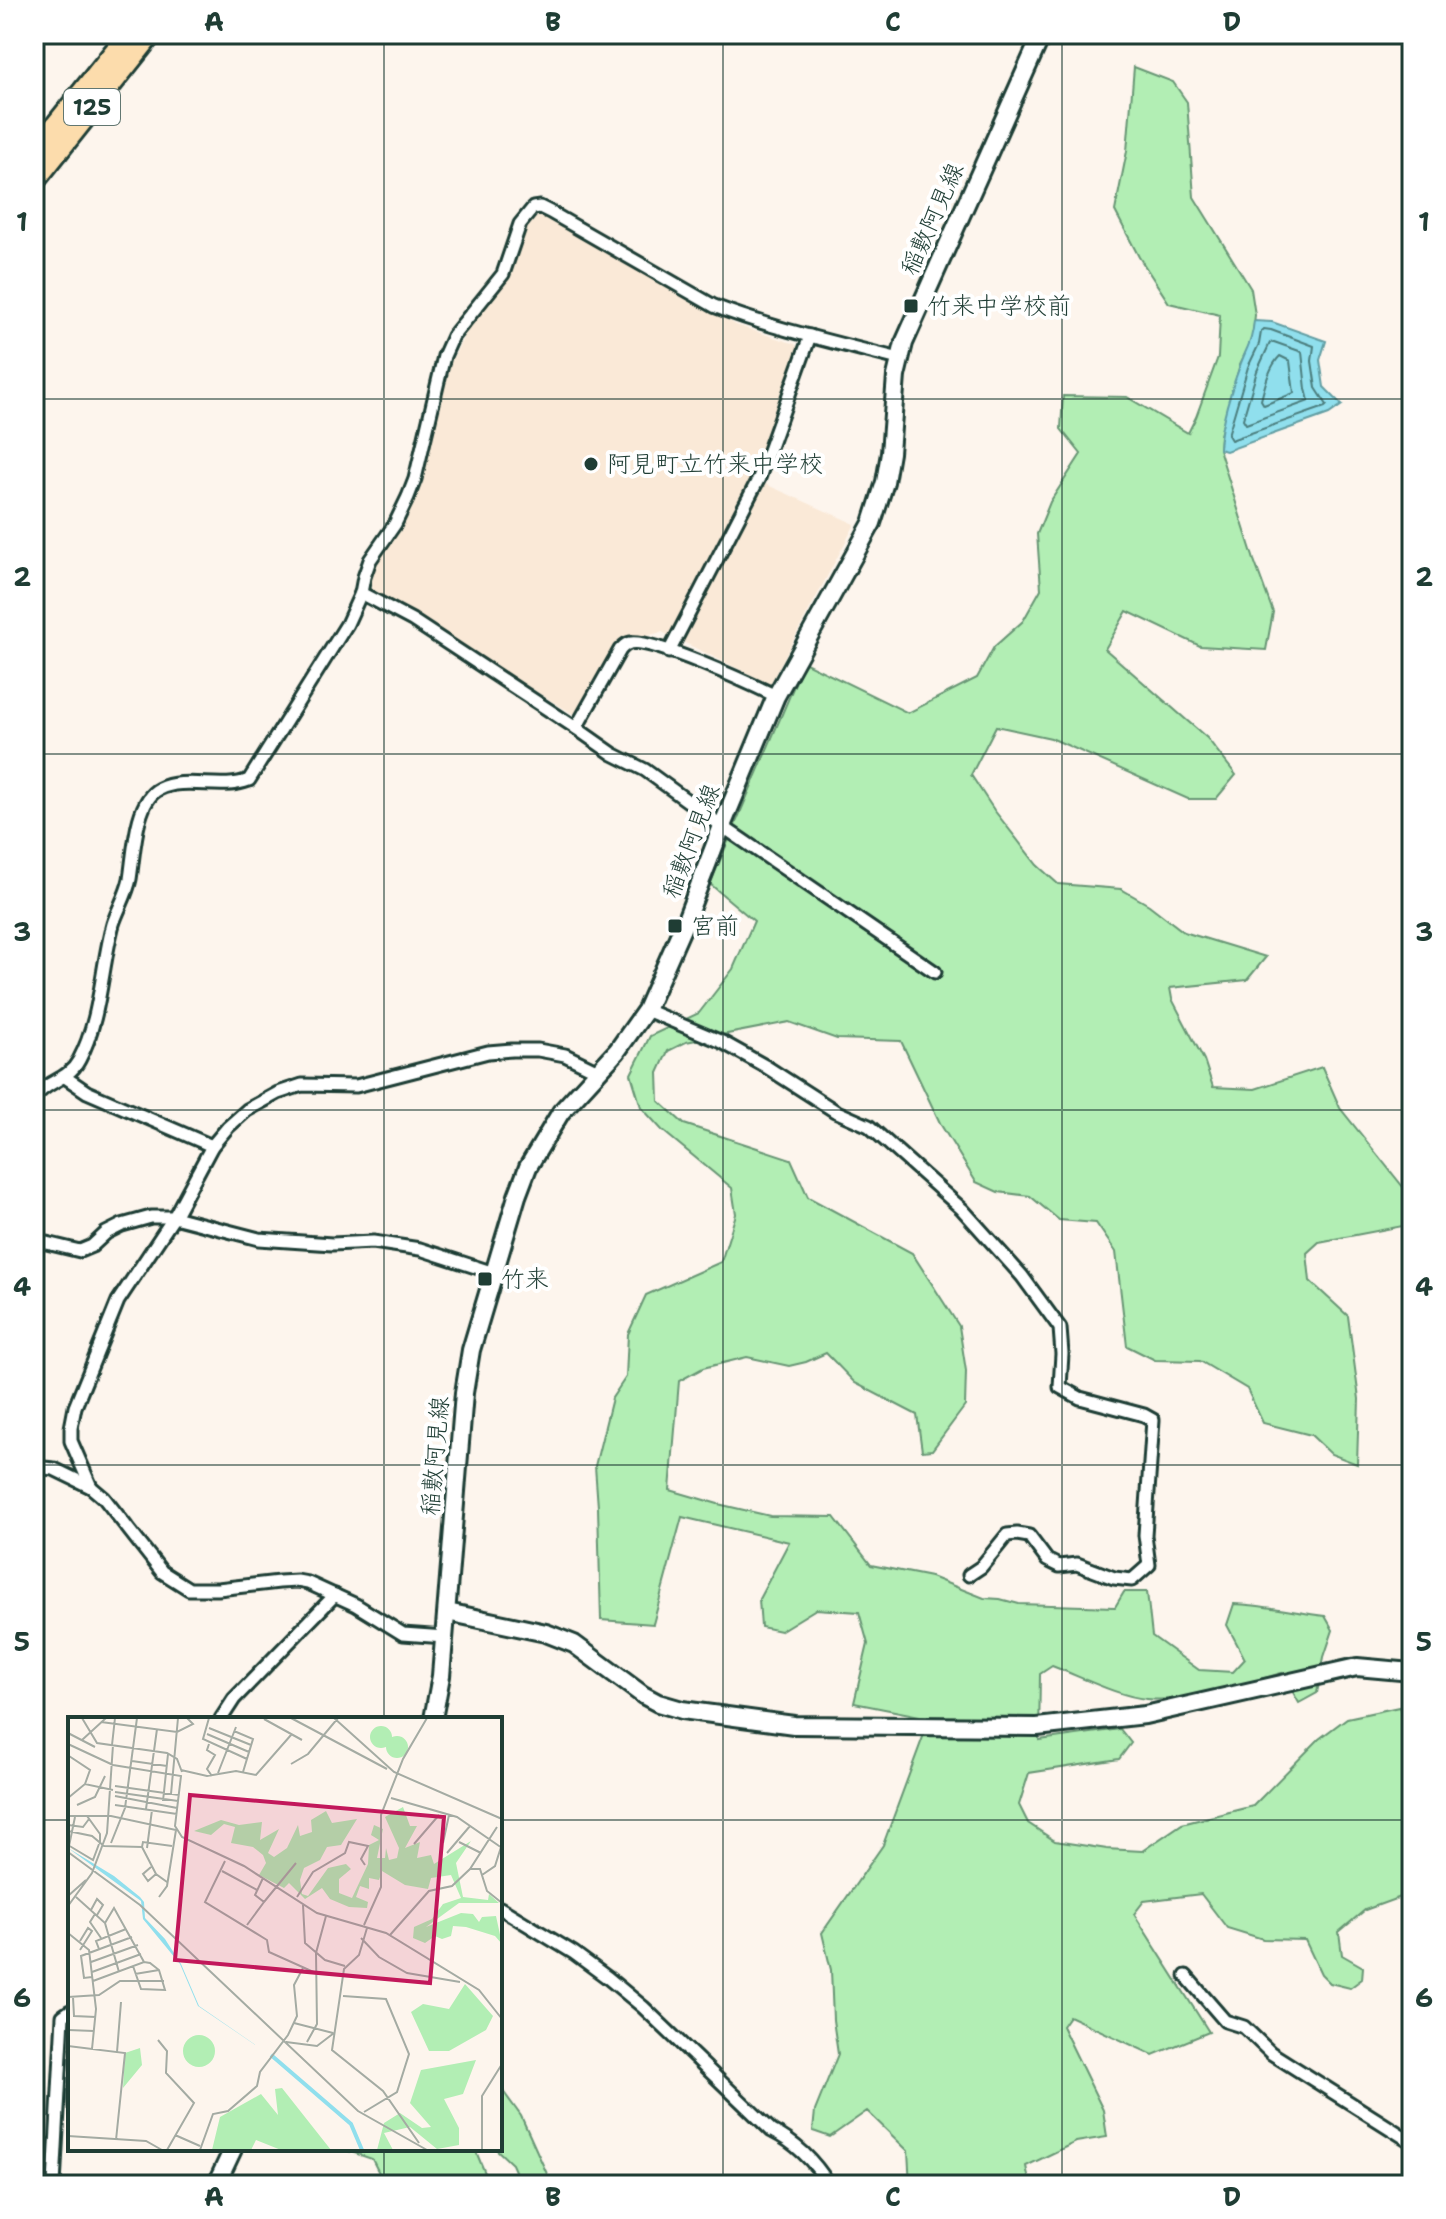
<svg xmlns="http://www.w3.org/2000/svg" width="1446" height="2219" font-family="'Shantell Sans','Klee One',sans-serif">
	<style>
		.built { fill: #fae9d7 }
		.green { fill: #b2eeb4; stroke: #689674; stroke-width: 2 }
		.water { fill: #90dfed; stroke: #639ea3; stroke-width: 2 }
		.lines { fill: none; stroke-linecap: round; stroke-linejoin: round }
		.shore { stroke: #4c7e7e; stroke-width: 2 }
		.street-casing { stroke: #1f3d34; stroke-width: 17 }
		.secondary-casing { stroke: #1f3d34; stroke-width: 22 }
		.highway-casing { stroke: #1f3d34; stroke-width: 26 }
		.street { stroke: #fff; stroke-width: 11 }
		.secondary { stroke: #fff; stroke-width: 16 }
		.highway { stroke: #fcdcac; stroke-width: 20 }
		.grid { fill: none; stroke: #1f3d34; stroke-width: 2; stroke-opacity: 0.55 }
		.poi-dot { fill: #1f3d34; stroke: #fff; stroke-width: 3 }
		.labels { text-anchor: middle; stroke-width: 8; stroke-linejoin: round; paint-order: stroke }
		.shield { fill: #fff; stroke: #627771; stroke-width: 2 }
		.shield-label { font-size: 22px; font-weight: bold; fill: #1f3d34 }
		.street-label { font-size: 24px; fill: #1f3d34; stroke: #fff }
		.poi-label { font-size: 24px; fill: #1f3d34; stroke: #fff; text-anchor: start }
		.inset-river { fill: none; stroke: #90dfed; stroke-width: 4 }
		.inset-road { fill: none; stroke: #a4aba3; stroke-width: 2 }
		.view { fill: #c2185b; fill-opacity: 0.15; stroke: #c2185b; stroke-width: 4 }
		.inset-edge { fill: none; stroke: #1f3d34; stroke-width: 4 }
		.neatline { fill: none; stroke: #1f3d34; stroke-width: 3 }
		.grid-label { font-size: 26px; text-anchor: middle; font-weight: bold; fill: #1f3d34 }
	</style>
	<rect width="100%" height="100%" fill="#fdf5ed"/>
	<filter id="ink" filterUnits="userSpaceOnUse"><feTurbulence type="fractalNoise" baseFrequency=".0125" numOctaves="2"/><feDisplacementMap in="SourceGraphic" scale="16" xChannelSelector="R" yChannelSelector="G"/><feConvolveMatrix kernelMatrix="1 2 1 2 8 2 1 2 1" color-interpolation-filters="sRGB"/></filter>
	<g filter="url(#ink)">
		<polygon class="built" points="543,212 736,325 795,344 801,350 754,479 855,524 770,684 662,632 621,642 575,715 372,592 370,574 392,539 417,491 451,362 470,325 510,277 522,234 539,214"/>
		<g class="green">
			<path d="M1134 67 1173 82 1187 102 1194 197 1251 289 1255 315 1252 340 1240 364 1220 435 1219 449 1254 560 1273 612 1266 650 1200 646 1127 611 1105 649 1207 738 1236 775 1216 799H1188L1051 738 996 726 971 775 994 810 1037 865 1058 884 1121 889 1149 905 1184 932 1266 957 1247 980 1170 988 1172 999 1204 1060 1213 1087 1255 1089 1322 1067 1340 1108 1411 1197 1403 1226 1319 1242 1307 1253 1310 1281 1348 1316 1359 1399 1357 1464 1331 1454 1311 1435 1263 1423 1247 1389 1200 1361 1155 1360 1127 1346 1116 1252 1096 1223 1059 1220 1030 1196 998 1192 976 1182 941 1125 901 1041 837 1039 789 1022 686 1042 668 1051 658 1073 659 1101 684 1124 791 1159 808 1197 912 1253 959 1326 966 1371 965 1406 932 1450 922 1451 917 1415 855 1383 826 1353 806 1362 789 1366 747 1357 703 1368 679 1381 670 1490 718 1504 770 1516 834 1517 871 1565 931 1577 984 1598 1000 1599 1019 1604 1115 1607 1124 1592H1147L1152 1636 1199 1670 1233 1672 1245 1659 1227 1625 1234 1604C1264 1605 1294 1612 1325 1616L1333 1630 1324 1657 1317 1693 1299 1703 1282 1673C1240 1684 1191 1703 1147 1699 1120 1697 1079 1676 1052 1666L1040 1674 1039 1740 1120 1729 1131 1743 1119 1759 1029 1773 1019 1805 1028 1823 1055 1841 1107 1849 1142 1851 1182 1824 1253 1806 1319 1739 1347 1718 1399 1707 1412 1733V1899L1406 1895 1365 1910 1339 1932 1342 1955 1363 1967 1362 1979 1350 1988 1330 1983 1321 1974 1305 1940 1263 1939 1227 1928 1201 1894 1144 1901 1134 1914 1209 2032 1153 2055 1069 2016 1062 2026 1103 2110 1107 2137 1076 2142 1026 2166 1030 2185H910L908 2151 867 2111 830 2137 813 2131 815 2111 838 2054 833 2020 831 1970 822 1933 883 1845 930 1718 854 1703 868 1644 859 1612 816 1609 780 1631 761 1627 759 1599 789 1542 682 1517 653 1624 601 1620 598 1507 595 1466 612 1398 626 1377 628 1334 646 1295 721 1262 736 1214 732 1188 662 1130 641 1107 631 1074 650 1036 699 1013 733 969 754 921 710 884 804 662 908 713 977 678 994 647 1023 621 1041 589 1037 534 1050 502 1081 454 1061 429 1063 396 1127 397 1188 433 1196 417 1218 357 1220 315 1169 303 1139 257 1115 211 1127 151Z"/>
			<polygon points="500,2087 521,2116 552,2185 521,2185 512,2164 496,2149 500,2149"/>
			<polygon points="343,2149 475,2149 490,2185 385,2185 372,2159"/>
		</g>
		<path class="water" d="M1254 321 1272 322 1326 341 1320 360 1324 387 1342 405 1329 414 1226 451 1219 449C1220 425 1232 386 1241 363 1248 345 1252 341 1254 321Z"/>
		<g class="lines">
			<g class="shore">
				<polygon points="1264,329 1271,330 1314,346 1312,361 1316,388 1327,405 1325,407 1231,440 1228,435 1248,367 1259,344 1261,332"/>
				<polygon points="1274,342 1302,352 1306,389 1309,401 1246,424 1243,419 1257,371 1270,343"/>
				<path d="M1280 356 1290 361 1294 393 1264 405 1261 400C1265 385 1269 367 1280 356Z"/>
			</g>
			<g class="street-casing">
				<g id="street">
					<polyline points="1356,37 1356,34"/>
					<path d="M361 593 412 620 576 728 620 650C624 646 625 644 630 643 652 638 751 684 776 696"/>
					<polyline points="669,652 759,478 810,336"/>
					<polyline points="576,728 613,754 645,770 722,826 935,972"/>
					<polyline points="646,1010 722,1042 765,1066 835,1111 869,1126 962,1209 1022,1276 1060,1328 1062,1354 1060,1387 1080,1398 1144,1415 1153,1420 1145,1535 1149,1565 1132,1580 1114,1578 1077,1564 1059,1566 1047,1560 1029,1536 1017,1534 1007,1535 981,1567 969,1575"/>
					<polyline points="65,1077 87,1092 212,1146"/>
					<path d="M34 1098C45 1081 68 1081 79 1060 101 1019 101 968 113 924 118 909 127 894 130 879 134 855 135 801 159 789 185 776 221 791 249 780L347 624 361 593 364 577 370 560 395 524 408 497 415 479 444 356 453 336 503 274 520 224 533 208 540 207 550 212 714 306C774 329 837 343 899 359"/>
					<polyline points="34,1240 80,1251 92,1246 106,1233 122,1225 151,1217 174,1217 259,1239 332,1244 373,1242 420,1249 494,1273"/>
					<polyline points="34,1467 54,1469 91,1487 104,1498 162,1572 189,1589 218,1589 279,1582 297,1581 308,1583 356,1605 403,1634 445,1637"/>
					<polyline points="91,1487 71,1441 71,1428 75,1407 118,1301 174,1217 212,1146 228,1127 247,1110 278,1093 302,1085 356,1086 488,1052 512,1050 538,1050 565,1055 598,1071"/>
					<polyline points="221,1719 234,1699 335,1595"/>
					<path d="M500 1908 574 1953 608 1978 643 2007 772 2131C796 2143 815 2162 829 2185"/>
					<polyline points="1186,1976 1225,2021 1244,2027 1271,2053 1412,2142"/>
					<polyline points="54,2185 63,2016 70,2011"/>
				</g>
			</g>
			<g class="secondary-casing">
				<g id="secondary">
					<polyline points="447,1612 546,1633 574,1644 643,1695 658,1703 682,1710 794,1725 1037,1727 1145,1715 1357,1667 1412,1672"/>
					<polyline points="433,1719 441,1676 464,1393 471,1350 517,1196 528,1167 561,1112 617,1051 646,1010 687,917 722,826 776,696 872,523 885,482 890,453 896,376 904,343 1042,34"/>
					<polyline points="216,2185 233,2149"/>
				</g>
			</g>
			<g class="highway-casing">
				<g id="highway">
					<polyline points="34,153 129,34"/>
					<polyline points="34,181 151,34"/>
				</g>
			</g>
			<use href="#street" class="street"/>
			<use href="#secondary" class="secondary"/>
			<use href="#highway" class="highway"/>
		</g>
	</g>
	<path class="grid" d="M384 34V1719M723 34V2185M1062 34V2185M34 399H1412M34 754H1412M34 1110H1412M34 1465H1412M34 1820H70M500 1820H1412M384 2149V2185"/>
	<g class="poi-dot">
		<rect x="903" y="298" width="16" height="16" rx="4"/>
		<circle cx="591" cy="464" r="8"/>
		<rect x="667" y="918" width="16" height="16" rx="4"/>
		<rect x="477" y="1271" width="16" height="16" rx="4"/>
	</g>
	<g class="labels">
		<rect class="shield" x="64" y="89" width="56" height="36" rx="6"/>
		<g class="shield-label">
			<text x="92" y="115">125</text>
		</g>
		<g class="street-label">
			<text transform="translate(932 219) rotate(-66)" y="8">稲敷阿見線</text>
			<text transform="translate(691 841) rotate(-69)" y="8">稲敷阿見線</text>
			<text transform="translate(435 1456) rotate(-85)" y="8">稲敷阿見線</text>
		</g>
		<g class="poi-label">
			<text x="927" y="314">竹来中学校前</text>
			<text x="607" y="472">阿見町立竹来中学校</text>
			<text x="691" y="934">宮前</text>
			<text x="501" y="1287">竹来</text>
		</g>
	</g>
	<g transform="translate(68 1717)">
		<rect width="434" height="434" fill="#fdf5ed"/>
		<path d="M302 20a11 11 0 1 1 22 0a11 11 0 1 1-22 0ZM318 30a11 11 0 1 1 22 0a11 11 0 1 1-22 0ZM335 90 342 109H349L337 131 352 125 349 141 363 138 366 147 403 124 388 146 395 180 420 183 421 177 431 186H391L358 210 393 196 405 197 411 205 414 200 428 199 434 227 427 219 398 210 385 209 383 219 374 222 367 219 357 226 345 221 346 210 364 202 375 187 393 181 383 158 363 161 360 172 337 168 314 154 311 163 301 161V172L292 169 288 180 300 185 299 191 281 190 262 182 254 171 237 182 221 166 216 171 191 158 198 146 195 138 185 130 163 126 167 110 156 107 143 118 126 114 153 103 171 108 194 105 192 123 211 112 200 136 206 140 219 131 230 108 232 119 244 115 243 103 258 94 264 106 289 102 273 128 259 130 252 143 236 151 232 163 234 177 240 179 260 151 278 147 283 152 271 162V176L284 181 300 147 301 128 311 123 303 118 306 108 315 112 309 141H317L318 131 321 143 329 141 331 131 317 100ZM397 267 425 299 418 313 381 334H361L343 295 355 287 381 292ZM115 334a16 16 0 1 1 32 0a16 16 0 1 1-32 0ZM72 331 74 348 55 371 57 336ZM408 343 395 377 376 382 391 411V428L369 432 342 410 316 416 325 433H309L316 406 332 396 354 411 363 410 342 386 353 353ZM214 371 263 433H213L188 423 183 433H144L152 400 193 377 210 398 207 372Z" fill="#b2eeb4"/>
		<path d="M0 131 46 159 72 180 76 185 77 201 97 222 113 247 131 289 205 340 130 289 112 247 75 202 73 184Z" fill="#90dfed"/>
		<path class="inset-river" d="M203 338 283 407 294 433"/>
		<path class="inset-road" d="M14 1 29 26 99 36 109 42 114 55M141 1 135 22 179 42M223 1 319 52M266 1 326 55 434 102M196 2 234 23M33 5 109 15 125 7 119 1M141 11 183 28M166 14 185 22 175 55M0 16 27 30M139 17 181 35M14 23 38 1M0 27 45 48 113 59 107 109 114 120 176 149 249 196 318 216 411 273 434 302M141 27 139 33 147 38 139 52 144 59M44 28 47 1M1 39 22 53 17 67M64 44 99 49M223 47 240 37 270 1M113 53 139 59 168 54 188 58 223 18M150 56 168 10M47 69 111 78M47 75 110 84M103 77 110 1M47 79 109 91M0 81 17 67 45 73M323 81 389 100 434 131M95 84 100 37M9 88 27 80 37 59M47 88 109 97M78 92 89 12M0 99H19L32 117V127M19 99H43L108 113 99 169 91 180M0 108 15 110 21 102M0 114 24 119 36 129 74 130 75 125 104 129M391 125 413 136M43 126 57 91 69 1M375 126 381 98M346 127 371 98M0 128 25 143 31 127M1 129 7 100M74 130 88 157 99 165M79 131 84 93M0 135 72 188 290 394 359 433M379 136 402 109M157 144 137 185 199 223 201 235 250 257H274M83 150 75 157 80 164 88 157M402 152H412L419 174 434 186M154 154 189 173M414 158 427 149 433 130M0 179 18 163M8 180 37 206 51 255M229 180 245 155 277 136 281 125 300 129 293 142 297 148M196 185 228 146M235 188 237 226 257 243 277 249M0 189 24 156 39 116 45 28M23 193 29 182 35 188 29 198M27 197 22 205 33 221M37 206 46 191 76 245M179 208 196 185 187 178 195 161M296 208 313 170V98L335 42 359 1M299 211 291 238 276 252 264 333 315 374 351 426M0 216 21 233 28 292 24 332M322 218 361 174 384 169 402 152 429 110M293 221 311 240 339 256 392 265M12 224 20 211 24 214 12 233M31 232 28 224 58 212M23 245 70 228M24 255 73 237M67 257 91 253M24 260 16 261 13 239 64 220M25 264 76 245 82 246 91 253 97 273 73 272 65 249M275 279 318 282 341 337 329 375 296 395M0 280 31 278 52 264H96M5 280 6 299 28 300M226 306 265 316M0 313 26 314M90 323 99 334 98 356 126 386 99 433M218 325 249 329 266 316M239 325 249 307 248 236 258 199M0 329 57 336 48 423M49 335 53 285M107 418 132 429M0 419 78 424 94 433M132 433 145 397 160 394 189 369 192 355 220 318 229 299 226 268 235 251M414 433V379L434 347"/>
		<path class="view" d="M122 78 376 100 362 266 107 243Z"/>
		<rect width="434" height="434" class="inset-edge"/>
	</g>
	<rect width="1446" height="2219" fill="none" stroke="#fff" stroke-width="88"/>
	<rect x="44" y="44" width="1358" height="2131" class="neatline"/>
	<g class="grid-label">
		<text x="214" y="31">A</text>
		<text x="553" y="31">B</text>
		<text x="893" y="31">C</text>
		<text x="1232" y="31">D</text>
		<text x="22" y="231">1</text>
		<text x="1424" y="231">1</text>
		<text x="22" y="586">2</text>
		<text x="1424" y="586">2</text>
		<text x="22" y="941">3</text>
		<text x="1424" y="941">3</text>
		<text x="22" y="1296">4</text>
		<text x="1424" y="1296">4</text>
		<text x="22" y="1651">5</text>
		<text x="1424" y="1651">5</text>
		<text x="22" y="2007">6</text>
		<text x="1424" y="2007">6</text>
		<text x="214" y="2206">A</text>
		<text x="553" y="2206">B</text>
		<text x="893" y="2206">C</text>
		<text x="1232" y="2206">D</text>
	</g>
</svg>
